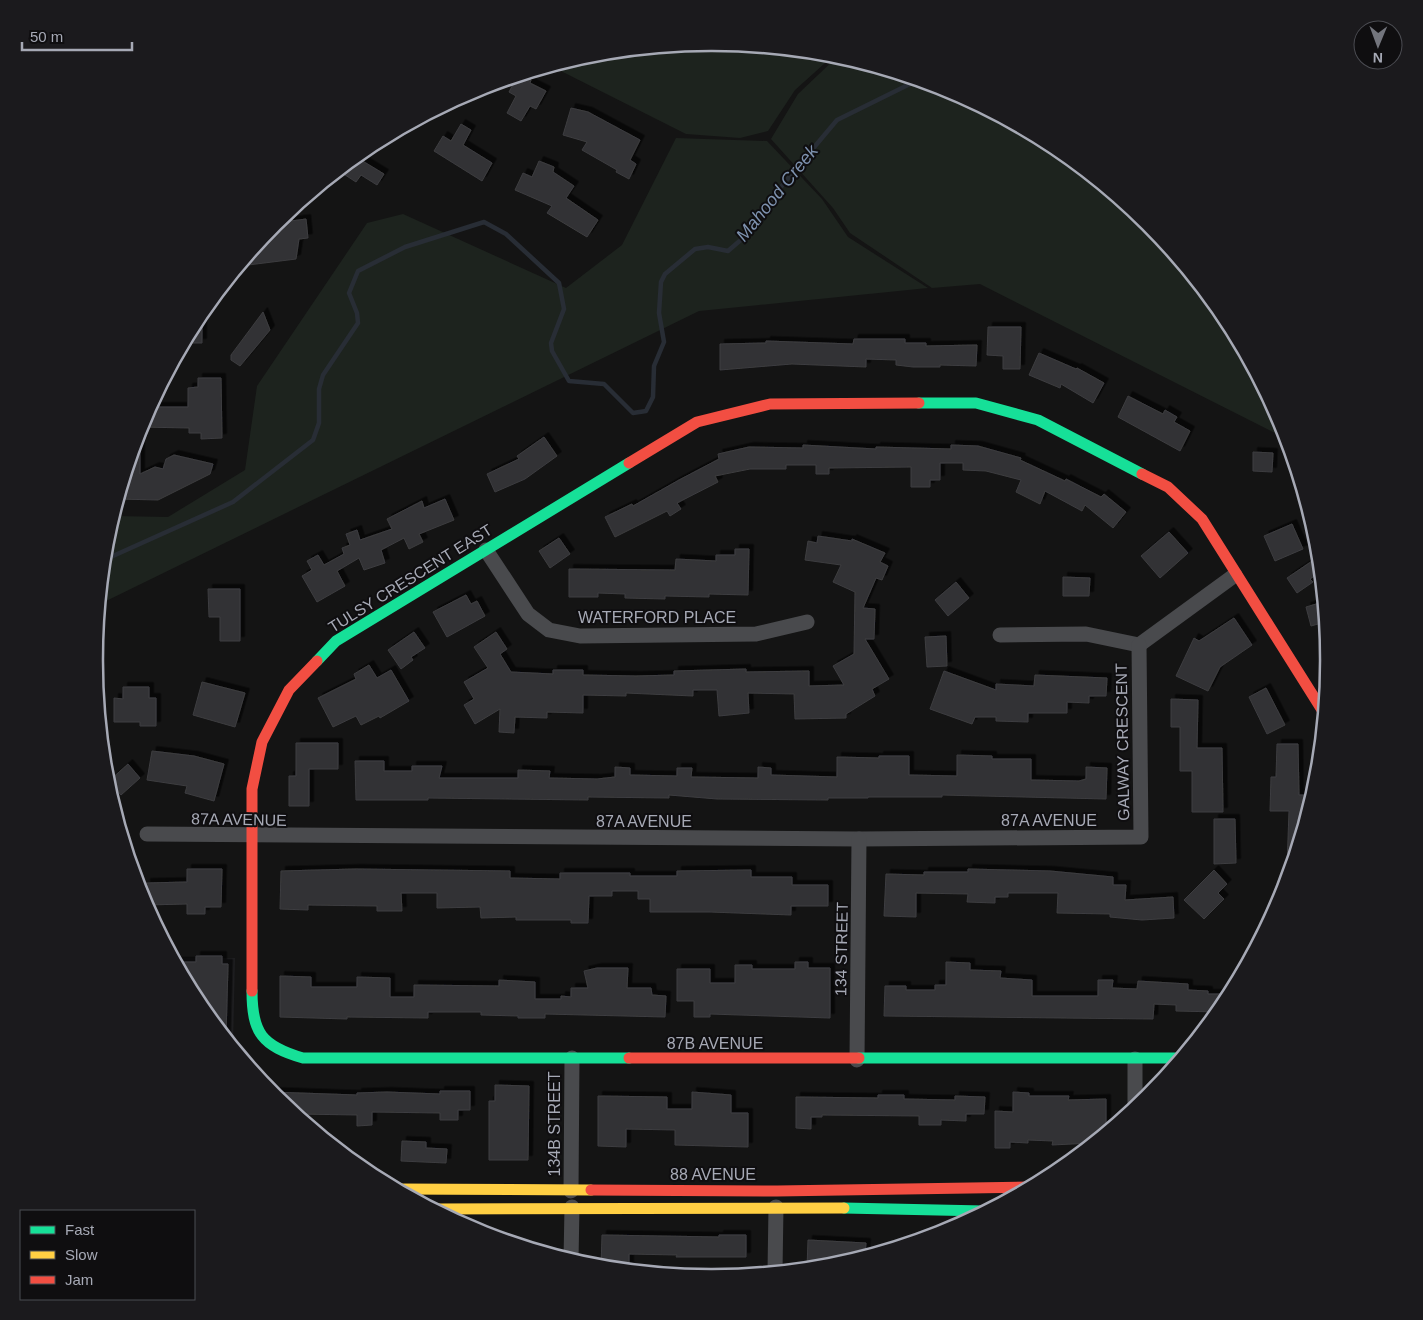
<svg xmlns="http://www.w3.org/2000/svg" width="1423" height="1320" font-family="Helvetica,sans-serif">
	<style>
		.built { fill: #1e1e20 }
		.green { fill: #1d231e }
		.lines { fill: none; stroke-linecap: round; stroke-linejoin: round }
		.stream { stroke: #282d35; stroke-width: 4.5 }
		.building { fill: #323234; stroke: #3d3d40; filter: url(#shadow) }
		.street { stroke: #494a4d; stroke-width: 15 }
		.fast { stroke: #16e098; stroke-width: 11 }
		.slow { stroke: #ffcf43; stroke-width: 11 }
		.jam { stroke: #f24e42; stroke-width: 11 }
		.labels { text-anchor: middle; stroke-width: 4; stroke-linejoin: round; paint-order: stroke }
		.street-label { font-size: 16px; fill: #a6a9b5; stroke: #0f0e10 }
		.water-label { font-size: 18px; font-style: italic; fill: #7e92af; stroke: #0f0e10 }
		.rim { fill: none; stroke: #a6a9b5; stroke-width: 2.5 }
	</style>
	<defs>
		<filter id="shadow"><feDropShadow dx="4.5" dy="-4.5" stdDeviation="0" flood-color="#0009"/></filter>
	</defs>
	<rect width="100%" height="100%" fill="#141414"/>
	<polygon class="built" points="174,958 235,958 233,1045 198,1003"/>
	<g class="green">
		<polygon points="712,43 834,55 795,90 768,131 740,138 686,134 551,66 591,54"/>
		<polygon points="838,56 948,90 1055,147 1148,224 1225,317 1282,424 1287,439 980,284 932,288 850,233 833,208 771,139 798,94"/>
		<polygon points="676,138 767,141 822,199 848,237 928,288 699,311 102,603 97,624 106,539 113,516 168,517 245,470 257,386 367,223 403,214 566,288 622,245"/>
	</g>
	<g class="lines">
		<polyline class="stream" points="104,560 233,502 313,440 319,423 319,389 323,375 358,323 357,313 349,293 358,271 405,247 484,222 506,234 559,283 564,309 551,343 552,351 569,381 604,384 633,413 646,411 653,397 654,366 664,342 659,313 661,282 665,274 695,249 708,247 728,251 743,238 784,183 837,120 918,80"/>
	</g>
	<g class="building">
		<polygon points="522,75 531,80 530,83 546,91 536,109 530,106 521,121 507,113 516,96 509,92 517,77"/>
		<polygon points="571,108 588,112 640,140 630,160 636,164 629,179 616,172 617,170 582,150 587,142 563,135"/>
		<polygon points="461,124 471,130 463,145 492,163 482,181 434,151 443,136 451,141"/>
		<polygon points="356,157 384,174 377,185 361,175 356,182 339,171"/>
		<polygon points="539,161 554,167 553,172 574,186 566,198 598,220 587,237 547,213 552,206 515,190 523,173 532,177"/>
		<polygon points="306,219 308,238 299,239 296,259 240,266 269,231 282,230 291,221"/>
		<polygon points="263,312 270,330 240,366 231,360 231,355"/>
		<polygon points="202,313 202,343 184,343 198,317"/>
		<polygon points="988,327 1021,327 1020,369 1003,369 1003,356 987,355"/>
		<polygon points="854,339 905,339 905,343 926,343 926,346 977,345 976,366 940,365 940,367 913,367 896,365 896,360 866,359 866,367 792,364 720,370 720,344 766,343 766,341 853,344"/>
		<polygon points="1039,353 1076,369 1077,368 1104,383 1093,403 1061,384 1060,388 1029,375"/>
		<polygon points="198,378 221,378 222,438 201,439 201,433 189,433 189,428 140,427 145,415 154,415 154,407 188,407 188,388 198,387"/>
		<polygon points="1128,396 1163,414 1165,410 1177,417 1174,422 1190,431 1180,451 1118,417"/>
		<polygon points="137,437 140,437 140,474 155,467 163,469 166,459 174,455 213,464 210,474 158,500 118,499"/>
		<polygon points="544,437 557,456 525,479 495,492 487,474 519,459 517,456"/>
		<polygon points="803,445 876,449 876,447 951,449 951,445 978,446 1021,458 1020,460 1065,481 1066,479 1101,497 1104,494 1126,512 1113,528 1085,505 1082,511 1045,491 1040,504 1016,492 1021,480 986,471 963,470 963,463 940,463 940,480 930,480 930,487 911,487 911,467 829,468 829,474 816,474 816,465 786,465 786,469 750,469 715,476 718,482 677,503 681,509 670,516 667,511 615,537 605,517 632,504 633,506 679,480 719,459 718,454 749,447 803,448"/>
		<polygon points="1253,452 1273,453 1272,472 1253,471"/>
		<polygon points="445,499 454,520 419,534 423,542 409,549 404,538 381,550 385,563 364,570 359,558 337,571 345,586 317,602 302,576 312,570 307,561 318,555 324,565 344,554 342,548 350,545 346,534 357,530 360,540 392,529 387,519 422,501 424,508"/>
		<polygon points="1292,524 1303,549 1275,561 1264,536"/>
		<polygon points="1169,532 1188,553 1160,578 1141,556"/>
		<polygon points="818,536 852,541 852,539 885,553 880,562 888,566 882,580 876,578 863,608 875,609 874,639 865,639 889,679 872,689 875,696 846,714 846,718 795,719 794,694 748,693 749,713 719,716 717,690 693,690 693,696 626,693 626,696 583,695 583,713 547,712 547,718 515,717 514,733 499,732 500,709 475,724 464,705 474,699 464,682 488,668 474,647 496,632 507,649 500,654 511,672 553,674 553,670 583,670 583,675 636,676 674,675 674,671 746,669 746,672 809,671 809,686 844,685 833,666 854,654 855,592 833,582 841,565 805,560 808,541 817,543"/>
		<polygon points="559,538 570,554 550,568 539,551"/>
		<polygon points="735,549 749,549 748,595 709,594 709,597 665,596 665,599 625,598 625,594 598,593 598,597 569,597 569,569 675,570 676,559 716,561 716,555 735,555"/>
		<polygon points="1315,559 1320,572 1310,579 1313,582 1297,593 1287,578"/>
		<polygon points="1063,577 1090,578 1089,596 1063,596"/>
		<polygon points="956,582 969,598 948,616 935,600"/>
		<polygon points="208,589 240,589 240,641 220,641 220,617 209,617"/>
		<polygon points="466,595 471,604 477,601 485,616 447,637 433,612"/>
		<polygon points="1323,602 1325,622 1311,626 1306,607"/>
		<polygon points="1234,618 1252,645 1220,667 1208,691 1176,676 1194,638 1199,641"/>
		<polygon points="414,632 425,648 411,657 413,660 401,669 388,650"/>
		<polygon points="946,636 947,666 927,667 925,637"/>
		<polygon points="369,665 377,678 391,670 409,701 380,718 379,716 361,725 356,716 333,727 318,698 356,679 354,674"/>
		<polygon points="944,671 996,690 996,684 1034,686 1035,675 1107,678 1106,696 1089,696 1089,703 1067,702 1067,713 1028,713 1028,722 996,721 996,717 975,717 972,724 930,709"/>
		<polygon points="202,682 245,693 235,727 193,715"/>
		<polygon points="123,687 149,687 149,698 156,698 156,726 140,726 140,722 114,722 114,698 123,699"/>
		<polygon points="1266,688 1285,725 1267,734 1249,697"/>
		<polygon points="1171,699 1198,700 1197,748 1222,748 1223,812 1192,812 1192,771 1180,771 1180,727 1171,727"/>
		<polygon points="296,743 338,743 338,769 309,769 309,806 289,806 289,776 296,776"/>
		<polygon points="1277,744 1298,744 1299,795 1313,795 1291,866 1287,866 1289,811 1270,811 1271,777 1276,777"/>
		<polygon points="152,751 194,756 224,764 214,801 185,793 187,786 147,780"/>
		<polygon points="957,755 992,756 992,759 1031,759 1031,780 1079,781 1086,779 1086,767 1107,768 1106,799 942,795 942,797 868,797 868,798 828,798 828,800 717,799 669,795 669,798 588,797 588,800 428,798 428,800 356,800 355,761 384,761 384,771 412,771 412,766 442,766 439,778 518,778 518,770 550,771 549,778 597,779 615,777 615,767 630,768 630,775 677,776 677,768 692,768 691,777 758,778 758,767 771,768 771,775 837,777 837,757 879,758 879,756 909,756 909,775 957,776"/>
		<polygon points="128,764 140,778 121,795 109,781"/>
		<polygon points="1214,819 1235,819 1236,863 1214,864"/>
		<polygon points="187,869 222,869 221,907 205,907 205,914 187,914 187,904 147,905 146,883 187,882"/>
		<polygon points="356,869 510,871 510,878 560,879 560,873 630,873 630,876 677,876 677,871 751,870 751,877 792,877 792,885 828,885 828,906 791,906 791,915 710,912 650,912 650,899 638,899 638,891 612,891 612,896 589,896 588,923 571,923 571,920 516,920 516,917 481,918 480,907 437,908 437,893 401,893 402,911 377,911 377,906 308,905 308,910 280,909 281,871"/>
		<polygon points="968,869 1050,871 1113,877 1113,885 1126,885 1125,900 1173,897 1174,918 1142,920 1110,917 1110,914 1057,913 1058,893 1008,893 1008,897 995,897 995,903 967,902 968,894 916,893 916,917 884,916 886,874 924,875 924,872 968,872"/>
		<polygon points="1214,870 1227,884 1218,893 1224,899 1204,919 1184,900"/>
		<polygon points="196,956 222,956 222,964 228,964 226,1037 198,1003 176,962 196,962"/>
		<polygon points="795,962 808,962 808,968 830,968 830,1018 710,1014 710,1017 694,1017 694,1001 677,1001 677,969 710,969 710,983 735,983 735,965 752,965 752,969 795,969"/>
		<polygon points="946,962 970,963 970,970 1001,971 1000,978 1032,980 1032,996 1098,996 1098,980 1113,980 1112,988 1137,989 1138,981 1188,984 1188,990 1208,991 1208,994 1230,994 1218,1012 1176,1011 1176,1005 1154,1004 1153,1019 884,1016 885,986 906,986 906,990 935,990 935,985 946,985"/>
		<polygon points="597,968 628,968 627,988 651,988 652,995 666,996 665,1017 545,1014 545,1018 518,1018 518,1016 481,1015 481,1012 428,1012 428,1018 347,1017 347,1019 280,1017 280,976 311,977 311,987 357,987 357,977 390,978 390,997 414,997 414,985 499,986 499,980 535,982 535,999 561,999 561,996 571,997 571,988 588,988 584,971"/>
		<polygon points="495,1085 529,1086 528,1160 489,1160 489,1101 495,1101"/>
		<polygon points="440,1091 470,1091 470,1110 458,1110 458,1120 440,1120 440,1113 372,1112 372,1125 357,1126 357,1115 297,1114 271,1092 357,1095 357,1093 387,1092 440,1094"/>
		<polygon points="692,1092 731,1095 731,1113 748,1113 748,1147 675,1145 675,1130 626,1129 626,1147 598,1146 598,1096 667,1097 667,1109 692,1109"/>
		<polygon points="1013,1092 1029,1093 1029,1096 1069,1096 1068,1100 1106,1099 1106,1131 1092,1143 1052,1145 1053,1141 1028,1140 1028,1143 1010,1142 1010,1148 995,1148 995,1111 1013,1112"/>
		<polygon points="878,1095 904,1095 904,1099 955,1100 955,1096 985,1097 984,1114 966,1114 966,1121 941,1120 941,1125 919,1125 919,1116 822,1115 822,1117 811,1117 811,1129 796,1128 796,1097 878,1098"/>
		<polygon points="402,1141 426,1142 426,1148 447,1149 446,1163 401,1161"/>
		<polygon points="602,1235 719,1237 719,1235 746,1235 746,1257 676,1257 677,1255 629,1254 629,1269 601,1267"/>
		<polygon points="808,1240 866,1243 865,1255 832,1266 807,1268"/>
	</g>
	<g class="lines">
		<g class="street">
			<polyline points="486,550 528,614 549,630 580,636 756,634 807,622"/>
			<polyline points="1000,635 1086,634 1139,645"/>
			<polyline points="1139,645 1235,575"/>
			<polyline points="147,834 859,839 1141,837 1139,645"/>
			<polyline points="1135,1059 1135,1107"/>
			<polyline points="857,1060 859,839"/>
			<polyline points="571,1191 572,1058"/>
			<polyline points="571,1260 572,1207"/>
			<polyline points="775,1271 776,1207"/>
		</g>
		<g class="fast">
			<polyline points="919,403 976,403 1038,420 1142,474"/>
			<polyline points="317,661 336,641 629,463"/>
			<path d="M252 991C252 1033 262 1046 303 1058H629"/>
			<polyline points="859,1058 1179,1058"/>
			<polyline points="844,1208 984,1211"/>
		</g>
		<g class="slow">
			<polyline points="397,1189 591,1190"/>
			<polyline points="435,1209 844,1208"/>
		</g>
		<g class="jam">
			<polyline points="629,463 697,422 770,404 919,403"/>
			<polyline points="1142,474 1168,487 1202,519 1324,713"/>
			<polyline points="252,991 252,789 262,742 289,690 317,661"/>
			<polyline points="629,1058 859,1058"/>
			<polyline points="591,1190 777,1191 1028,1187"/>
		</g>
	</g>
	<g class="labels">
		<g class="street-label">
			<text transform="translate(410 578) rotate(-32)" y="6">TULSY CRESCENT EAST</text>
			<text x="657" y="623">WATERFORD PLACE</text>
			<text transform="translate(1122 742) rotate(-91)" y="6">GALWAY CRESCENT</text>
			<text transform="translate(239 819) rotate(1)" y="6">87A AVENUE</text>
			<text x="1049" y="826">87A AVENUE</text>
			<text x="644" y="827">87A AVENUE</text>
			<text transform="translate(841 949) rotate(-89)" y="6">134 STREET</text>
			<text x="715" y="1049">87B AVENUE</text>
			<text transform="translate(554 1124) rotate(-90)" y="6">134B STREET</text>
			<text x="713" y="1180">88 AVENUE</text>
		</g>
		<g class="water-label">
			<text transform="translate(777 193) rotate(-51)" y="6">Mahood Creek</text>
		</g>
	</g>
	<path d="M0 0H1423V1320H0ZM711 51H712A608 608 0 0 1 1320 659V661A608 608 0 0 1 712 1269H711A608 608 0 0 1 103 661V659A608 608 0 0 1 711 51Z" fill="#1b1a1d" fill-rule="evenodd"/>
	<path class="rim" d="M711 51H712A608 608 0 0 1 1320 659V661A608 608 0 0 1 712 1269H711A608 608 0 0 1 103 661V659A608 608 0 0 1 711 51Z"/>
	<rect x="20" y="1210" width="175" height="90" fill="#0f0e10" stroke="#4b4c52"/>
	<rect x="30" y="1226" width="25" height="8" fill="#16e098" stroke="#4b4c52"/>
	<text x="65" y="1235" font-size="15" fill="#a6a9b5">Fast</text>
	<rect x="30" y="1251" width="25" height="8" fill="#ffcf43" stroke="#4b4c52"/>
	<text x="65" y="1260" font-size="15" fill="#a6a9b5">Slow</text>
	<rect x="30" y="1276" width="25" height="8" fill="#f24e42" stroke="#4b4c52"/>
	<text x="65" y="1285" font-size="15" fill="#a6a9b5">Jam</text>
	<g transform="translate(1378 45) rotate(181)"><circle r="24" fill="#0f0e10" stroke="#4b4c52"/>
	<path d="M0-4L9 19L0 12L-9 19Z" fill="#73757d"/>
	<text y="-8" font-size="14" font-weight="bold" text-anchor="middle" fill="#a6a9b5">N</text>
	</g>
	<path d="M22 42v8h110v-8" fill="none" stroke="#a6a9b5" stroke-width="2.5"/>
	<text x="30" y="42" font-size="15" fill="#a6a9b5" stroke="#0f0e10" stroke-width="4" paint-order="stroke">50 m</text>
</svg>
